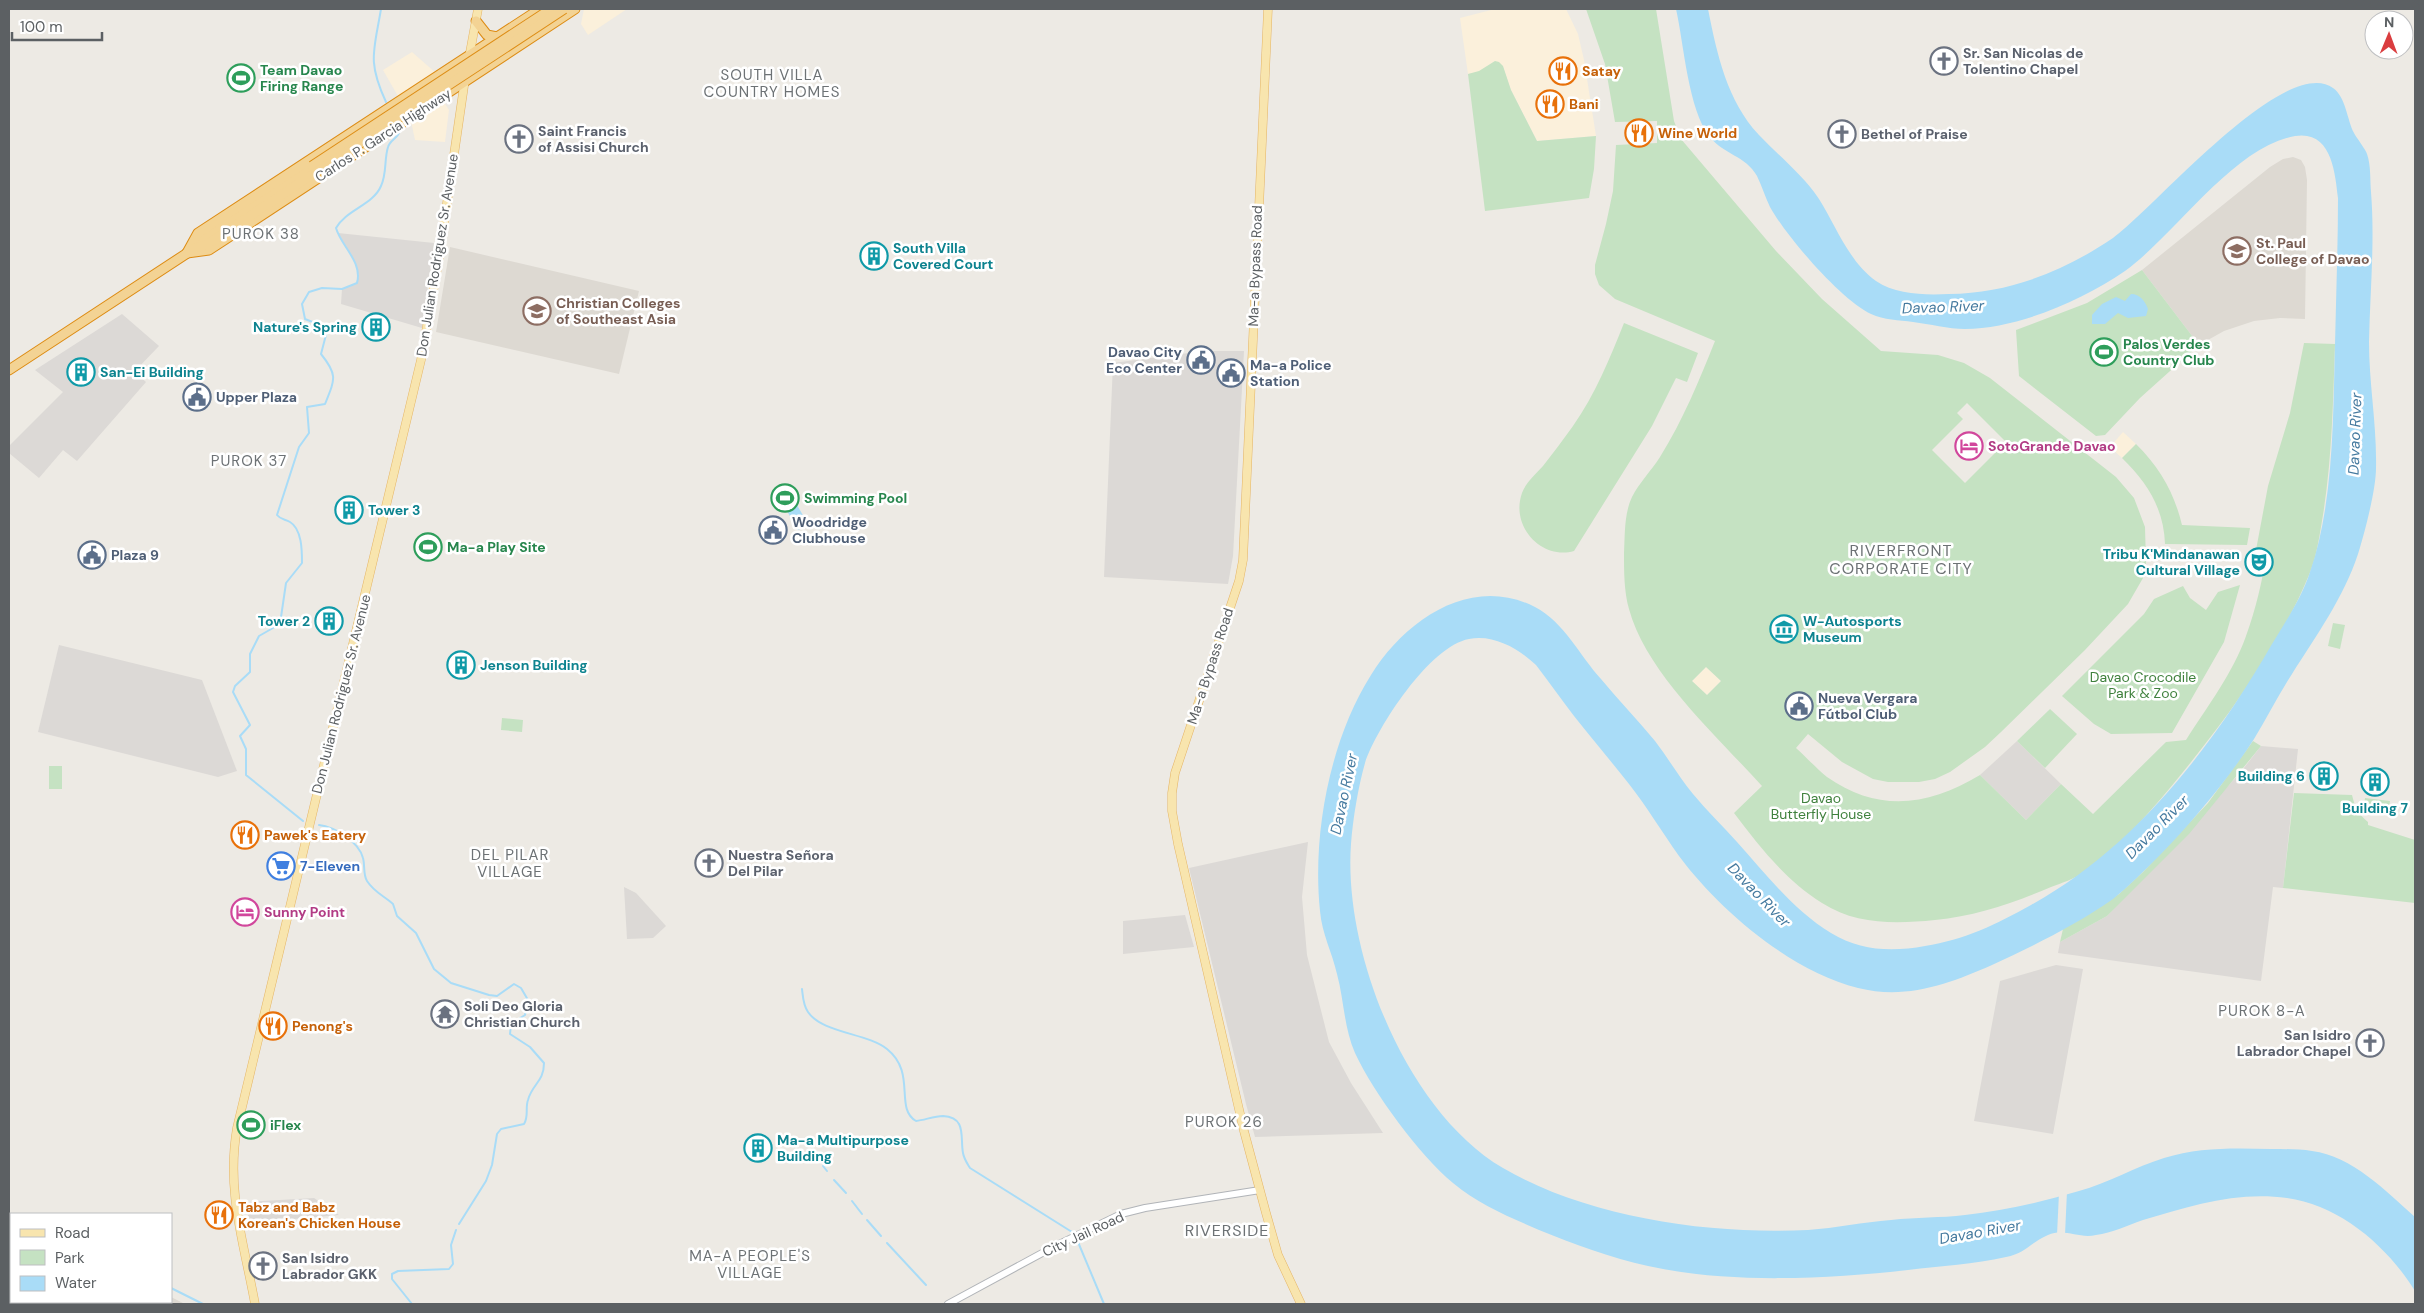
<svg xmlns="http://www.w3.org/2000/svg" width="2424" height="1313" font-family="'DM Sans',sans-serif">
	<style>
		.commercial { fill: #fbf0db }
		.industrial { fill: #dcd9d6 }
		.education { fill: #ddd9d2 }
		.green { fill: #c5e2c2; fill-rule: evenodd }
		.water { fill: #a9dcf7 }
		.pier { fill: #edeae4 }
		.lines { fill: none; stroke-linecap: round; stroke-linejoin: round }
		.stream { stroke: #a9dcf7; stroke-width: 2 }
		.minor-casing { stroke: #b1b4b8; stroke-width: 8 }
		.major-casing { stroke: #e5b565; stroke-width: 9 }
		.highway-casing { stroke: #dd8c14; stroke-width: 11 }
		.minor { stroke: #fff; stroke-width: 6 }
		.major { stroke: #f8e5ae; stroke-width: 8 }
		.highway { stroke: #f3d394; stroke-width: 9 }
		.highway-bridge-casing { stroke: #dd8c14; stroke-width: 11; stroke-linecap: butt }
		.highway-bridge { stroke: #f3d394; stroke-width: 9 }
		.labels { text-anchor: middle; stroke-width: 5; stroke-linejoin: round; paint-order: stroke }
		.worship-label { font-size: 14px; font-weight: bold; fill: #5b616d; stroke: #fff; text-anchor: start }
		.leisure-label { font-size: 14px; font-weight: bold; fill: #27864d; stroke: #fff; text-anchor: start }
		.food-label { font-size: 14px; font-weight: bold; fill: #c56008; stroke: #fff; text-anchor: start }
		.street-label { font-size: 14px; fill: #5c6063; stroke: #fff }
		.education-label { font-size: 14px; font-weight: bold; fill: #785e54; stroke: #fff; text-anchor: start }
		.culture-label { font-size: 14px; font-weight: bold; fill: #0d838f; stroke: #fff; text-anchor: start }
		.service-label { font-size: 14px; font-weight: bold; fill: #4e5e75; stroke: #fff; text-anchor: start }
		.hotel-label { font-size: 14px; font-weight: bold; fill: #b23c85; stroke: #fff; text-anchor: start }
		.park-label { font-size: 14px; fill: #3f813d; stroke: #fff }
		.shop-label { font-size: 14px; font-weight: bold; fill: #366cbe; stroke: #fff; text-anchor: start }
		.neighbourhood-label { font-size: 15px; letter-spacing: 1px; fill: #6d7275; stroke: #fff }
		.water-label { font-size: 15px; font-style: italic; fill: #457a9f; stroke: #fff }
		.quarter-label { font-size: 16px; letter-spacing: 1px; fill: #6d7275; stroke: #fff }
	</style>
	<rect width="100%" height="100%" fill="#edeae4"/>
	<g class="commercial">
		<polygon points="584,9 627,9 588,35 581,24"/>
		<polygon points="1495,9 1566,9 1578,34 1584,60 1596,136 1537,141 1511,90 1503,67 1495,61 1479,72 1468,74 1460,18"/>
		<polygon points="412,52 436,73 399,98 383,70"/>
		<polygon points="443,101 449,110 445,142 415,140 411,121"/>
		<polygon points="2123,432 2136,444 2122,458 2110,447"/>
		<polygon points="1706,667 1721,681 1707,695 1692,681"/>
	</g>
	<g class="industrial">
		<polygon points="338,233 434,243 422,328 341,304 342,289 356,283 359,276 353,258"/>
		<polygon points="122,314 159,346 134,372 146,382 77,461 63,450 39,478 9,453 9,446 63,392 35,370"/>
		<polygon points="1204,351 1244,351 1233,556 1228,584 1104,577 1113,363"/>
		<polygon points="59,645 202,680 237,771 218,777 38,732"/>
		<polygon points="2017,741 2061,784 2026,820 1980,775"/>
		<polygon points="2261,746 2298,749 2283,888 2273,887 2261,981 2058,953 2060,942 2107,916 2240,773"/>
		<polygon points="1308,842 1302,897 1307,955 1329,1042 1351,1083 1383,1133 1255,1137 1246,1104 1189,868"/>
		<polygon points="624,887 636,893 666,926 653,938 627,939"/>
		<polygon points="1185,915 1194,947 1123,954 1123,921"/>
		<polygon points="2056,965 2083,969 2053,1134 1974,1121 2000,981"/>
		<polygon points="314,1198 339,1215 249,1223 246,1202"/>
	</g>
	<g class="education">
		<polygon points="2293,157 2301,160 2305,167 2307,180 2305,319 2280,318 2254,321 2224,331 2199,345 2142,270 2270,167 2283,159"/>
		<polygon points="450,247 639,291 619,374 436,332"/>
		<polygon points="171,1297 185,1304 42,1304 48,1302 171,1302"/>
	</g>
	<g class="green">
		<path d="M1586 9H1656L1674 121 1681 139 1776 251 1822 299 1881 351 1938 355 1964 363 1990 378 2116 477 2134 498 2145 527 2146 564 2143 578 2128 604 2085 650 2001 732 1985 747 1950 772 1935 779 1919 782H1888L1873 779 1842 762 1808 734 1796 748C1806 757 1816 768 1827 777 1878 813 1929 806 1980 775L2026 820 2061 784 2093 814 2166 742 2186 740C2207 707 2233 673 2246 636 2256 609 2262 581 2267 553L2256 550 2268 486 2290 413 2304 343 2335 344C2333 404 2332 462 2322 521 2319 539 2316 559 2309 575 2280 645 2231 713 2183 772 2154 808 2122 845 2084 872 2074 879 2062 883 2051 887 2013 903 1976 916 1935 920 1896 924 1856 925 1822 903 1785 880 1760 847 1734 813L1762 786C1718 737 1646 673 1629 609 1624 592 1624 571 1624 553 1625 535 1624 514 1632 497 1639 483 1651 471 1660 457 1683 420 1699 381 1715 341L1615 299 1599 285 1595 274V265L1606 224 1613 191 1616 145 1657 143V121L1615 122 1605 64ZM1967 403 2006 442 1965 483 1932 450 1963 419 1957 413ZM1706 667 1721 681 1707 695 1692 681Z"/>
		<polygon points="1495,61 1499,62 1503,66 1511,90 1537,141 1596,136 1594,169 1589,198 1485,211 1468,74 1479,71"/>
		<polygon points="2142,270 2199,345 2140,398 2105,435 2096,436 2019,376 2016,330 2087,303"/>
		<path d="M1624 323 1698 353 1687 382 1676 378 1652 426 1574 551C1542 560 1510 527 1522 493 1526 482 1535 475 1543 466 1553 453 1563 440 1573 426 1595 395 1610 358 1624 323Z"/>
		<path d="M2136 444C2160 468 2174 492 2182 525L2250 528 2247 545 2165 544C2164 509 2147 482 2122 458Z"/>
		<polygon points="2240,585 2224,642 2172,733 2111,734 2094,724 2062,696 2144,614 2154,599 2183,586 2190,598 2206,610 2218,592"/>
		<polygon points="2333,623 2345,625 2340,649 2328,646"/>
		<polygon points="2050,709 2077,734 2045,768 2017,741"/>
		<polygon points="502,718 523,720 522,732 501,730"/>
		<polygon points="2253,741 2261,746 2189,834 2107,916 2060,942 2063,929 2119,894 2143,872 2208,803"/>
		<rect x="49" y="766" width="13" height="23"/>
		<path d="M2294 793 2352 795C2355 807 2358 814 2368 822V825L2415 840V903L2283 888Z"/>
		<polygon points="2365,798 2390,801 2388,815 2363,812"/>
	</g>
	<g class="water">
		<path d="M1676 9H1708C1717 54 1727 101 1759 135 1779 156 1803 175 1819 199 1836 226 1849 262 1876 281 1896 295 1926 295 1949 294 2009 293 2063 272 2113 238 2151 212 2285 53 2333 88 2346 97 2347 120 2354 133 2356 137 2366 150 2367 154 2371 165 2370 180 2371 192 2375 242 2370 292 2369 342 2369 384 2377 426 2376 468 2376 489 2365 532 2358 554 2344 597 2316 636 2292 674 2278 695 2267 718 2254 739 2226 782 2194 820 2159 856 2144 871 2129 886 2113 899 2076 925 2033 946 1992 965 1949 984 1906 1000 1858 988 1792 972 1720 911 1679 856 1662 832 1647 807 1629 784 1611 761 1592 739 1574 716 1561 699 1549 682 1536 665 1519 649 1494 634 1469 639 1430 646 1377 727 1365 763 1358 788 1353 818 1351 844 1343 953 1407 1112 1503 1168 1588 1218 1711 1235 1808 1230 1836 1228 1863 1222 1891 1220 1916 1217 1941 1218 1965 1215 2003 1211 2042 1202 2079 1191 2108 1183 2135 1167 2164 1158 2199 1147 2235 1148 2271 1149 2284 1149 2299 1149 2312 1151 2352 1156 2386 1191 2415 1217V1291C2388 1247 2340 1205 2287 1198 2237 1191 2190 1206 2143 1220 2128 1225 2112 1233 2096 1235 2079 1239 2065 1228 2048 1235 2031 1242 2026 1253 2006 1257 1974 1264 1941 1266 1908 1270 1826 1279 1729 1284 1648 1266 1611 1258 1574 1244 1539 1230 1509 1217 1478 1204 1453 1183 1420 1156 1373 1092 1355 1053 1344 1028 1344 1000 1337 974 1332 952 1322 934 1320 911 1312 834 1330 740 1371 675 1405 620 1471 574 1535 607 1564 622 1580 656 1601 679 1618 700 1638 720 1655 741 1668 758 1679 777 1693 794 1707 811 1723 826 1737 842 1766 874 1793 910 1831 933 1860 951 1892 952 1925 946 1964 940 1997 924 2031 905 2136 847 2213 746 2272 644 2286 621 2302 597 2310 572 2334 503 2333 417 2335 345 2336 296 2338 247 2338 198 2335 173 2332 130 2295 136 2233 147 2176 234 2125 271 2081 301 2019 328 1965 329 1948 329 1930 324 1913 322 1899 320 1884 320 1871 314 1841 300 1786 236 1770 207 1765 197 1762 186 1757 176 1746 156 1723 154 1710 137 1688 110 1684 44 1676 9Z"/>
		<path d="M2131 294C2140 294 2145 301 2148 309L2146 316 2128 318 2118 313 2105 324H2092V315L2102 304 2116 297 2125 301Z"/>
		<polygon points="797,505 808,524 798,530 787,511"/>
	</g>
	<polygon class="pier" points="2067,1191 2065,1235 2057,1235 2059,1193"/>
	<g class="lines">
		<g class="stream">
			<path d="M381 9C374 51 367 61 386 102"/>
			<path d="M303 821 246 775V749L240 736 250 725 233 692 235 686 250 672V654L259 636 280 624 286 583 302 563C302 551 302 529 290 522 285 519 281 520 277 515L299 447 309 433 307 407 325 404C335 379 338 375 321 354L327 331 320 325 305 319 302 304 309 292 322 288 342 289 357 283C363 262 341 246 336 228 346 210 373 205 381 186 387 173 384 160 388 147 390 139 400 138 400 128"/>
			<path d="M319 825C335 827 359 842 363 858 365 865 363 875 367 881 374 892 384 896 393 904L397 916 416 933 434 969 451 983 489 995 497 996 514 984 521 988 528 1000 525 1015 511 1024 510 1034 530 1047 544 1063C544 1082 532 1084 528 1100 525 1108 529 1116 524 1124L501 1129 497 1134 492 1165 486 1181 459 1224"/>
			<path d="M802 989C803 997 803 1005 808 1012 822 1033 867 1033 887 1049 917 1073 894 1108 916 1121 925 1120 934 1116 943 1116 967 1117 960 1138 963 1153 964 1159 967 1163 970 1168L1072 1232"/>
			<polyline points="823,1166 827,1171"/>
			<polyline points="834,1180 846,1193"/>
			<polyline points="852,1201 862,1214"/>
			<polyline points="867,1220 881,1236"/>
			<polyline points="1078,1242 1104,1304"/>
			<polyline points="887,1243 926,1285"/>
			<polyline points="171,1288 203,1304"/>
			<polyline points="412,1304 392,1279 392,1274 398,1271 449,1269 453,1264 451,1245 456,1230"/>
		</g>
		<g class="minor-casing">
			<polyline id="minor" points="948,1304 1057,1245 1121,1214 1145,1208 1260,1190"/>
		</g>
		<g class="major-casing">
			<g id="major">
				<polyline points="1268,9 1243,560 1239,581 1175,773 1172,793 1172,811 1178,844 1244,1131 1266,1213 1278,1255 1301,1304"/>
				<polyline points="469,58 478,9"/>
				<path d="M255 1304C244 1243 226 1191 237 1128L421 360 439 258 465 79"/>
			</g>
		</g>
		<g class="highway-casing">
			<g id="highway">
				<polyline points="476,21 487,35 497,37"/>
				<polyline points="196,246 202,239 312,166"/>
				<polyline points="187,253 209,250 575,9"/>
				<polyline points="187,253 198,233 540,9"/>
				<polyline points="9,370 195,248 206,245 316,172"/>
			</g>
		</g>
		<use href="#minor" class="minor"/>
		<use href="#major" class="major"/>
		<use href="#highway" class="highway"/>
		<g class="highway-bridge-casing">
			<g id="highway-bridge">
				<polyline points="312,166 551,9"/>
				<polyline points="316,172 564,9"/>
			</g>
		</g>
		<use href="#highway-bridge" class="highway-bridge"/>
	</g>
	<defs>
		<g id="church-ring" transform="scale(1.4375)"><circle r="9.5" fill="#fff" stroke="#6b7280" stroke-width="1.5"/><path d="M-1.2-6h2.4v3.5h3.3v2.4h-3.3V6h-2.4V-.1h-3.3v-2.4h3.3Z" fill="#6b7280"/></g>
		<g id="restaurant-ring" transform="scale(1.4375)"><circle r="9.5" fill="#fff" stroke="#e8710a" stroke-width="1.5"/><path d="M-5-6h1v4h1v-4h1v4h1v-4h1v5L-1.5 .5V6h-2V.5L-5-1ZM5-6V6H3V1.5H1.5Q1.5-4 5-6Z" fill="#e8710a"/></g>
		<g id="stadium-ring" transform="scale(1.4375)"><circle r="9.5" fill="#fff" stroke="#2e9e5b" stroke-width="1.5"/><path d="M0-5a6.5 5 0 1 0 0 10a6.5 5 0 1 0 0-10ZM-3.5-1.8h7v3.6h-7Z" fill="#2e9e5b"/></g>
		<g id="university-ring" transform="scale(1.4375)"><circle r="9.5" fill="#fff" stroke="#8d6e63" stroke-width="1.5"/><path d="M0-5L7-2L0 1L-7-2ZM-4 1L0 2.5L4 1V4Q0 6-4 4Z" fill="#8d6e63"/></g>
		<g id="building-ring" transform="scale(1.4375)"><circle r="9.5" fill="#fff" stroke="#0f9aa8" stroke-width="1.5"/><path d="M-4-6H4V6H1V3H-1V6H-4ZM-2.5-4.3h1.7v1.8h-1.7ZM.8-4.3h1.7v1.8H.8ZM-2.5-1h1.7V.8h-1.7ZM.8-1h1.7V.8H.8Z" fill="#0f9aa8"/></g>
		<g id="civic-ring" transform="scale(1.4375)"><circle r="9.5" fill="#fff" stroke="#5c6f8a" stroke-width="1.5"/><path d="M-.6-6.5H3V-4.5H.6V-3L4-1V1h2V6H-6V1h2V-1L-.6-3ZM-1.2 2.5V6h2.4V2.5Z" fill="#5c6f8a"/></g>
		<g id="hotel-ring" transform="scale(1.4375)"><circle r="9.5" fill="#fff" stroke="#d1479c" stroke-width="1.5"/><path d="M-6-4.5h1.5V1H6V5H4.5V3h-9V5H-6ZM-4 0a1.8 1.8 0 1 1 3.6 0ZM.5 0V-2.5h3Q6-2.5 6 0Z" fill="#d1479c"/></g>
		<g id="theatre-ring" transform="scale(1.4375)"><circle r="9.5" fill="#fff" stroke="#0f9aa8" stroke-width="1.5"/><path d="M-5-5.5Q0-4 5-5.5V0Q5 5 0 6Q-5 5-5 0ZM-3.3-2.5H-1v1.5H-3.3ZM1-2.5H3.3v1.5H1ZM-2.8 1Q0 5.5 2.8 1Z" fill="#0f9aa8"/></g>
		<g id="museum-ring" transform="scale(1.4375)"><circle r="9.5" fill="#fff" stroke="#0f9aa8" stroke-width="1.5"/><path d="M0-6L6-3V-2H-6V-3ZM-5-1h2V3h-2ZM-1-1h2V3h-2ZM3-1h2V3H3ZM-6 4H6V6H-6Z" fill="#0f9aa8"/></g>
		<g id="supermarket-ring" transform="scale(1.4375)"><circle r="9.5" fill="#fff" stroke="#3f7fe0" stroke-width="1.5"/><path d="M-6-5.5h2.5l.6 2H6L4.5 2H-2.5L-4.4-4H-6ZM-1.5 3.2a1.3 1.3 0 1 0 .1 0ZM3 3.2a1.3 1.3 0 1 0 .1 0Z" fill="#3f7fe0"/></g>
		<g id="temple-ring" transform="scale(1.4375)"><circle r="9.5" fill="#fff" stroke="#6b7280" stroke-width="1.5"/><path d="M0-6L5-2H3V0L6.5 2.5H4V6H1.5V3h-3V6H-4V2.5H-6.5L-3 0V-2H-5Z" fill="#6b7280"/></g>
	</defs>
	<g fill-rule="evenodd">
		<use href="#church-ring" x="1944" y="61"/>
		<use href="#restaurant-ring" x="1563" y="71"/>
		<use href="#stadium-ring" x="241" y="78"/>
		<use href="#restaurant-ring" x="1550" y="104"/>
		<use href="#restaurant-ring" x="1639" y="133"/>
		<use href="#church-ring" x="1842" y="134"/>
		<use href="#church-ring" x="519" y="139"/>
		<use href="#university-ring" x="2237" y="251"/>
		<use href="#building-ring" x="874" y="256"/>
		<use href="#university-ring" x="537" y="311"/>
		<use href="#building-ring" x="376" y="327"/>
		<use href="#stadium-ring" x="2104" y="352"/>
		<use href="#civic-ring" x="1201" y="360"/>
		<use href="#building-ring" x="81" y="372"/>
		<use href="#civic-ring" x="1231" y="373"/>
		<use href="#civic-ring" x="197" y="397"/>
		<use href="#hotel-ring" x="1969" y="446"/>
		<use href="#stadium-ring" x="785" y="498"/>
		<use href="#building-ring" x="349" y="510"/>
		<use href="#civic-ring" x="773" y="530"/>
		<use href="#stadium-ring" x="428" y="547"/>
		<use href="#civic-ring" x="92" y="555"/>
		<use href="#theatre-ring" x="2259" y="562"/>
		<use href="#building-ring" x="329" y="621"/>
		<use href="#museum-ring" x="1784" y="629"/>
		<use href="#building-ring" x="461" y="665"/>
		<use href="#civic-ring" x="1799" y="706"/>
		<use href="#building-ring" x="2324" y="776"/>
		<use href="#building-ring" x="2375" y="782"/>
		<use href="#restaurant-ring" x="245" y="835"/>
		<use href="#church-ring" x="709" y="863"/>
		<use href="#supermarket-ring" x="281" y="866"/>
		<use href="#hotel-ring" x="245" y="912"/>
		<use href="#temple-ring" x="445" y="1014"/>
		<use href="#restaurant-ring" x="273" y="1026"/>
		<use href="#church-ring" x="2370" y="1043"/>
		<use href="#stadium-ring" x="251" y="1125"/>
		<use href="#building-ring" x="758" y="1148"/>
		<use href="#restaurant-ring" x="219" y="1215"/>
		<use href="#church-ring" x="263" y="1266"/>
	</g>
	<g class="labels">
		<g class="worship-label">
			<text x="1963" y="58">Sr. San Nicolas de<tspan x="1963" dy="16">Tolentino Chapel</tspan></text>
			<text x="538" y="136">Saint Francis<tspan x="538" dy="16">of Assisi Church</tspan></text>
			<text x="1861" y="139">Bethel of Praise</text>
			<text x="728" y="860">Nuestra Señora<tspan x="728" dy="16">Del Pilar</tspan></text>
			<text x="464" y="1011">Soli Deo Gloria<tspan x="464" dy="16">Christian Church</tspan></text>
			<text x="2351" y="1040" text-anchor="end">San Isidro<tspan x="2351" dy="16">Labrador Chapel</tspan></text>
			<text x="282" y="1263">San Isidro<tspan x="282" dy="16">Labrador GKK</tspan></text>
		</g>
		<g class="leisure-label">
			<text x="260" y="75">Team Davao<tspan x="260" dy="16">Firing Range</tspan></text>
			<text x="2123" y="349">Palos Verdes<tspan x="2123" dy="16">Country Club</tspan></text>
			<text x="804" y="503">Swimming Pool</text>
			<text x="447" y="552">Ma-a Play Site</text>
			<text x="270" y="1130">iFlex</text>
		</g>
		<g class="food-label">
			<text x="1582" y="76">Satay</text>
			<text x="1569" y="109">Bani</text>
			<text x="1658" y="138">Wine World</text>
			<text x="264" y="840">Pawek's Eatery</text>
			<text x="292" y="1031">Penong's</text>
			<text x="238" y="1212">Tabz and Babz<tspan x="238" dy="16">Korean's Chicken House</tspan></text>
		</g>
		<g class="street-label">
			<text transform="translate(383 135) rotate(-33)" y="5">Carlos P. Garcia Highway</text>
			<text transform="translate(437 255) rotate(-81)" y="5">Don Julian Rodriguez Sr. Avenue</text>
			<text transform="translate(1255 266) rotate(-88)" y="5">Ma-a Bypass Road</text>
			<text transform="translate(1210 666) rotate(-72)" y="5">Ma-a Bypass Road</text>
			<text transform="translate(341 694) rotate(-76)" y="5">Don Julian Rodriguez Sr. Avenue</text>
			<text transform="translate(1083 1234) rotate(-25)" y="5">City Jail Road</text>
		</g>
		<g class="education-label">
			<text x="2256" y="248">St. Paul<tspan x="2256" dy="16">College of Davao</tspan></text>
			<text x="556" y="308">Christian Colleges<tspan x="556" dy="16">of Southeast Asia</tspan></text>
		</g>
		<g class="culture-label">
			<text x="893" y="253">South Villa<tspan x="893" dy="16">Covered Court</tspan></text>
			<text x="357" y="332" text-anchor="end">Nature's Spring</text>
			<text x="100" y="377">San-Ei Building</text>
			<text x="368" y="515">Tower 3</text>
			<text x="2240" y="559" text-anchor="end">Tribu K'Mindanawan<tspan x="2240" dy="16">Cultural Village</tspan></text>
			<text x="310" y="626" text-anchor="end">Tower 2</text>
			<text x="1803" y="626">W-Autosports<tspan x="1803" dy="16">Museum</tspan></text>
			<text x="480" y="670">Jenson Building</text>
			<text x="2305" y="781" text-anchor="end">Building 6</text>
			<text x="2375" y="813" text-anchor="middle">Building 7</text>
			<text x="777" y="1145">Ma-a Multipurpose<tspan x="777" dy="16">Building</tspan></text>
		</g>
		<g class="service-label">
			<text x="1182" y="357" text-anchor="end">Davao City<tspan x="1182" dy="16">Eco Center</tspan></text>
			<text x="1250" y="370">Ma-a Police<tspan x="1250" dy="16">Station</tspan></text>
			<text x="216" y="402">Upper Plaza</text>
			<text x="792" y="527">Woodridge<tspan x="792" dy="16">Clubhouse</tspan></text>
			<text x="111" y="560">Plaza 9</text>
			<text x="1818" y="703">Nueva Vergara<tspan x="1818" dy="16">Fútbol Club</tspan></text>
		</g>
		<g class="hotel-label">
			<text x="1988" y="451">SotoGrande Davao</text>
			<text x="264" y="917">Sunny Point</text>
		</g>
		<g class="park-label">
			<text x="2143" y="682">Davao Crocodile<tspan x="2143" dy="16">Park &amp; Zoo</tspan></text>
			<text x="1821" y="803">Davao<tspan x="1821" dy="16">Butterfly House</tspan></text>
		</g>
		<g class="shop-label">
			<text x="300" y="871">7-Eleven</text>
		</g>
		<g class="neighbourhood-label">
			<text x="772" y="80">SOUTH VILLA<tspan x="772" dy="17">COUNTRY HOMES</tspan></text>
			<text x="261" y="239">PUROK 38</text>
			<text x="249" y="466">PUROK 37</text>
			<text x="510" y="860">DEL PILAR<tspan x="510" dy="17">VILLAGE</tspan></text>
			<text x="2262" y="1016">PUROK 8-A</text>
			<text x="1224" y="1127">PUROK 26</text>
			<text x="750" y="1261">MA-A PEOPLE'S<tspan x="750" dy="17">VILLAGE</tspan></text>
		</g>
		<g class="water-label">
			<text transform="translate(1943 307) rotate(-2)" y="5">Davao River</text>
			<text transform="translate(2355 434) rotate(-88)" y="5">Davao River</text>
			<text transform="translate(1344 794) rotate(-78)" y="5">Davao River</text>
			<text transform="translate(2157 827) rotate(-45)" y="5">Davao River</text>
			<text transform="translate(1759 895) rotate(46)" y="5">Davao River</text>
			<text transform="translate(1980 1232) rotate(-10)" y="5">Davao River</text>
		</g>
		<g class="quarter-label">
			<text x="1901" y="556">RIVERFRONT<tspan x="1901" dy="18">CORPORATE CITY</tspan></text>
			<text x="1227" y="1236">RIVERSIDE</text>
		</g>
	</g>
	<rect width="2424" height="1313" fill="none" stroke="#5c6063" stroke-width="20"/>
	<rect x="10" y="1213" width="162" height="90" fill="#ffffff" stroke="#bebfc1"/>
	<rect x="20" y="1229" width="25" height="8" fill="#f8e5ae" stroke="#bebfc1"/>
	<text x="55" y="1238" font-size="15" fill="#5c6063">Road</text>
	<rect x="20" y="1250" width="25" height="15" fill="#c5e2c2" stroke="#bebfc1"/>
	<text x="55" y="1263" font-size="15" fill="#5c6063">Park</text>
	<rect x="20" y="1276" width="25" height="15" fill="#a9dcf7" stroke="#bebfc1"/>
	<text x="55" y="1288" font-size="15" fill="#5c6063">Water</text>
	<g transform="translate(2389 35) rotate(1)"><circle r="24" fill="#ffffff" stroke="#bebfc1"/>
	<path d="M0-4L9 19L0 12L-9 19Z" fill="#da3d3f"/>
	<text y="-8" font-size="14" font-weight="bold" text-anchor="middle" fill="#5c6063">N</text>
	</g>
	<path d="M12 32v8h90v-8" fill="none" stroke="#5c6063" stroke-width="2.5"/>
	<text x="20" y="32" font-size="15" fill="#5c6063" stroke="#ffffff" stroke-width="4" paint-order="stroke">100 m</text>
</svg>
